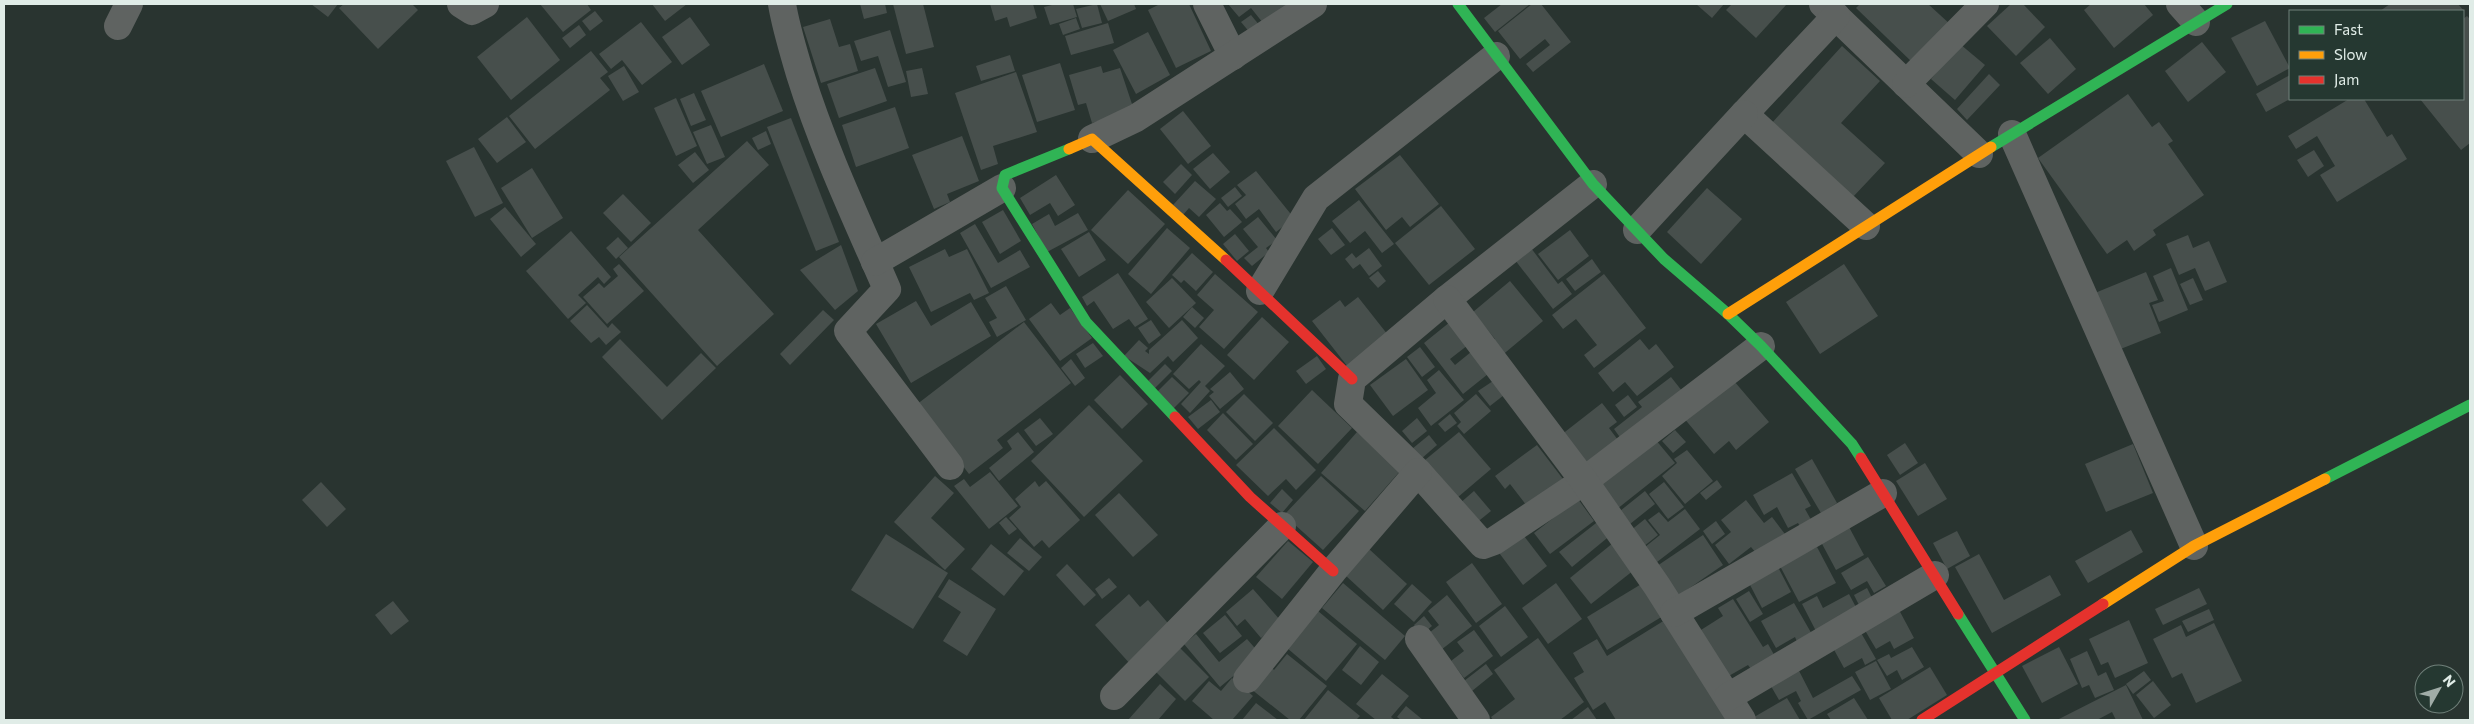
<svg xmlns="http://www.w3.org/2000/svg" width="2474" height="724" font-family="Commissioner,sans-serif">
	<style>
		.building { fill: #474f4c }
		.lines { fill: none; stroke-linecap: round; stroke-linejoin: round }
		.street { stroke: #5f6361; stroke-width: 28 }
		.fast { stroke: #30b455; stroke-width: 11 }
		.slow { stroke: #ff9f0a; stroke-width: 11 }
		.jam { stroke: #e5322d; stroke-width: 11 }
	</style>
	<rect width="100%" height="100%" fill="#293430"/>
	<g class="building">
		<polygon points="311,4 338,4 328,17"/>
		<polygon points="344,4 412,4 418,10 378,49 339,8"/>
		<polygon points="540,4 587,4 591,10 563,32"/>
		<polygon points="652,4 687,4 665,21"/>
		<polygon points="860,4 885,4 887,13 864,19"/>
		<polygon points="893,4 923,4 934,47 906,54"/>
		<polygon points="990,4 1033,4 1037,18 1010,27 1007,17 995,21"/>
		<polygon points="1056,4 1073,4 1077,17 1050,25 1044,7"/>
		<polygon points="1097,4 1102,23 1082,28 1076,9"/>
		<polygon points="1100,4 1134,4 1136,9 1108,21"/>
		<polygon points="1160,4 1189,4 1211,51 1176,68 1148,10"/>
		<polygon points="1228,4 1288,4 1263,23 1251,8 1239,17"/>
		<polygon points="1502,4 1530,4 1495,32 1484,18"/>
		<polygon points="1532,4 1541,4 1571,42 1533,72 1526,64 1550,45 1545,39 1520,59 1498,31"/>
		<polygon points="1696,4 1724,4 1712,18"/>
		<polygon points="1732,4 1787,4 1756,38 1726,10"/>
		<polygon points="1860,4 1928,4 1951,25 1914,64 1856,8"/>
		<polygon points="2011,4 2023,4 2045,27 2016,56 1987,26"/>
		<polygon points="2091,4 2144,4 2153,15 2114,48 2084,10"/>
		<polygon points="2390,4 2458,4 2464,11 2380,11"/>
		<polygon points="595,11 603,21 590,31 582,21"/>
		<polygon points="1251,15 1260,26 1251,34 1241,22"/>
		<polygon points="2467,16 2470,19 2470,143 2461,150 2420,99 2463,99 2463,19"/>
		<polygon points="527,17 560,60 511,100 477,57"/>
		<polygon points="690,17 710,45 682,65 662,37"/>
		<polygon points="1076,18 1080,29 1063,35 1059,24"/>
		<polygon points="830,19 839,47 850,44 858,71 821,83 803,27"/>
		<polygon points="2265,21 2290,68 2257,86 2231,38"/>
		<polygon points="641,22 672,62 642,85 622,60 611,69 599,54"/>
		<polygon points="1108,23 1114,43 1071,55 1065,36"/>
		<polygon points="579,25 586,35 570,48 562,38"/>
		<polygon points="890,30 906,82 888,87 878,56 861,61 854,41"/>
		<polygon points="1148,32 1170,75 1136,94 1113,50"/>
		<polygon points="2050,38 2076,69 2048,94 2020,63"/>
		<polygon points="2202,42 2226,72 2188,102 2165,71"/>
		<polygon points="1960,44 1985,65 1955,100 1931,79"/>
		<polygon points="1842,46 1880,81 1841,123 1885,163 1852,198 1771,124"/>
		<polygon points="591,51 608,72 600,78 610,90 535,149 509,116"/>
		<polygon points="1010,55 1015,71 981,81 976,66"/>
		<polygon points="1060,63 1075,110 1037,122 1022,75"/>
		<polygon points="764,64 783,111 721,137 701,91"/>
		<polygon points="624,66 639,92 623,101 608,76"/>
		<polygon points="1101,66 1103,73 1120,68 1134,110 1092,123 1086,103 1078,105 1069,75"/>
		<polygon points="875,68 887,101 839,118 827,84"/>
		<polygon points="922,68 928,94 911,97 906,71"/>
		<polygon points="1016,72 1037,132 993,146 998,164 981,170 955,93"/>
		<polygon points="1989,74 2000,85 1967,120 1957,109"/>
		<polygon points="2290,75 2290,99 2266,112 2256,94"/>
		<polygon points="694,93 706,120 691,126 680,99"/>
		<polygon points="2128,94 2152,127 2159,122 2173,141 2168,144 2204,195 2153,230 2156,235 2134,251 2127,240 2107,254 2038,158"/>
		<polygon points="676,98 697,146 676,156 654,108"/>
		<polygon points="2349,99 2364,99 2387,137 2392,134 2407,159 2337,202 2320,175 2335,166 2317,136 2296,149 2288,136"/>
		<polygon points="895,107 909,148 856,167 842,125"/>
		<polygon points="1183,111 1211,146 1188,164 1160,129"/>
		<polygon points="507,117 526,142 497,163 478,139"/>
		<polygon points="791,118 839,242 816,251 767,127"/>
		<polygon points="711,125 725,157 707,164 693,132"/>
		<polygon points="766,131 771,144 758,150 752,138"/>
		<polygon points="962,136 979,181 947,194 950,202 934,209 912,155"/>
		<polygon points="747,141 769,165 698,230 774,314 717,366 619,257"/>
		<polygon points="474,147 503,203 475,217 446,161"/>
		<polygon points="2314,150 2324,166 2308,177 2297,160"/>
		<polygon points="695,152 709,170 693,183 678,165"/>
		<polygon points="1213,153 1230,172 1210,189 1193,169"/>
		<polygon points="1400,155 1439,204 1410,227 1402,217 1386,230 1355,189"/>
		<polygon points="1181,164 1192,175 1175,194 1163,182"/>
		<polygon points="532,168 563,218 532,238 501,188"/>
		<polygon points="1256,171 1294,218 1276,232 1259,209 1246,219 1235,204 1246,195 1237,185"/>
		<polygon points="1056,175 1075,205 1058,216 1050,203 1030,215 1020,198"/>
		<polygon points="1195,181 1216,199 1199,217 1189,208 1183,215 1173,205"/>
		<polygon points="1235,187 1242,196 1228,207 1221,198"/>
		<polygon points="1707,188 1742,219 1701,264 1667,232"/>
		<polygon points="1128,190 1165,224 1128,264 1091,230"/>
		<polygon points="623,194 651,223 631,242 603,213"/>
		<polygon points="1359,200 1394,244 1382,253 1365,231 1350,243 1332,221"/>
		<polygon points="1220,203 1227,211 1230,209 1242,222 1224,237 1206,215"/>
		<polygon points="1441,206 1475,249 1429,285 1395,243"/>
		<polygon points="505,207 536,244 521,257 490,219"/>
		<polygon points="1003,210 1021,241 1000,254 982,222"/>
		<polygon points="1078,213 1088,230 1047,252 1032,224 1049,214 1055,226"/>
		<polygon points="1258,217 1277,240 1266,248 1269,252 1252,266 1244,258 1258,247 1243,229"/>
		<polygon points="975,224 998,263 1020,250 1030,267 991,288 960,233"/>
		<polygon points="1167,228 1190,248 1151,294 1128,274"/>
		<polygon points="1332,228 1345,245 1331,255 1318,239"/>
		<polygon points="1570,230 1589,256 1558,280 1538,254"/>
		<polygon points="571,231 611,277 604,284 598,277 578,295 586,303 568,319 526,271"/>
		<polygon points="1089,232 1106,260 1079,277 1061,249"/>
		<polygon points="1235,234 1249,251 1237,261 1223,244"/>
		<polygon points="2188,235 2193,248 2209,241 2227,282 2205,291 2195,268 2179,275 2166,244"/>
		<polygon points="618,237 628,248 616,259 606,248"/>
		<polygon points="841,245 858,291 835,310 800,270"/>
		<polygon points="1369,248 1382,266 1369,276 1360,264 1353,269 1345,259 1352,253 1356,258"/>
		<polygon points="1531,248 1558,284 1562,281 1572,294 1553,309 1515,260"/>
		<polygon points="945,249 949,257 967,249 989,293 974,300 970,293 931,312 909,267"/>
		<polygon points="1192,253 1213,272 1196,291 1184,280 1181,283 1172,275"/>
		<polygon points="1592,259 1601,272 1575,291 1566,279"/>
		<polygon points="619,264 644,291 607,324 583,297 599,283 604,288 618,276 613,269"/>
		<polygon points="1844,264 1878,316 1820,354 1786,302"/>
		<polygon points="2171,268 2188,310 2159,322 2152,305 2164,301 2153,276"/>
		<polygon points="1378,271 1386,281 1378,288 1369,278"/>
		<polygon points="2146,272 2158,300 2149,303 2161,333 2113,352 2090,295"/>
		<polygon points="1118,273 1148,319 1135,327 1129,319 1113,329 1094,301 1087,306 1082,297"/>
		<polygon points="1215,274 1258,312 1224,349 1199,327 1214,310 1197,295"/>
		<polygon points="1604,274 1646,328 1594,368 1584,355 1597,345 1576,319 1563,329 1552,315"/>
		<polygon points="1172,278 1196,303 1169,328 1146,302"/>
		<polygon points="2193,278 2203,300 2190,305 2180,284"/>
		<polygon points="1510,281 1543,321 1500,357 1490,344 1495,339 1473,312"/>
		<polygon points="1006,286 1026,320 997,337 989,322 997,318 985,298"/>
		<polygon points="1358,297 1388,335 1348,367 1312,321 1340,300 1345,307"/>
		<polygon points="916,301 931,326 971,302 991,336 911,383 876,324"/>
		<polygon points="1051,303 1060,315 1070,308 1092,338 1060,361 1029,319"/>
		<polygon points="587,305 608,328 612,323 621,332 606,345 599,337 591,343 570,321"/>
		<polygon points="1192,307 1204,318 1195,328 1183,317"/>
		<polygon points="823,310 834,320 790,365 780,354"/>
		<polygon points="1262,317 1289,342 1254,380 1227,355"/>
		<polygon points="1151,320 1161,335 1149,344 1138,328"/>
		<polygon points="1182,320 1198,338 1173,362 1168,356 1150,373 1124,356 1139,340 1148,348 1145,351 1149,354 1149,350"/>
		<polygon points="1024,322 1071,383 997,440 1003,448 969,474 916,405"/>
		<polygon points="1450,322 1468,345 1450,359 1455,365 1471,352 1488,374 1463,394 1424,343"/>
		<polygon points="620,339 667,387 701,353 716,368 662,420 602,357"/>
		<polygon points="1640,339 1649,350 1656,344 1674,367 1637,396 1625,382 1613,392 1598,373"/>
		<polygon points="1093,343 1103,356 1085,368 1076,354"/>
		<polygon points="1201,344 1225,366 1205,386 1210,391 1190,413 1181,404 1201,382 1199,380 1189,389 1173,374"/>
		<polygon points="1420,347 1435,367 1422,377 1407,357"/>
		<polygon points="1317,356 1326,369 1306,384 1296,371"/>
		<polygon points="1071,359 1085,378 1075,386 1061,368"/>
		<polygon points="1406,359 1428,390 1393,416 1370,385"/>
		<polygon points="1165,364 1172,371 1153,390 1146,383"/>
		<polygon points="1439,370 1464,400 1431,426 1418,408 1436,393 1427,380"/>
		<polygon points="1230,372 1244,389 1220,409 1209,396 1214,392 1210,389"/>
		<polygon points="1120,375 1148,404 1122,429 1094,400"/>
		<polygon points="1172,377 1189,393 1173,409 1157,392"/>
		<polygon points="1671,377 1686,396 1624,443 1614,429 1642,407 1638,402"/>
		<polygon points="1493,381 1504,395 1490,406 1478,391"/>
		<polygon points="1734,381 1769,422 1736,450 1729,441 1714,454 1683,417"/>
		<polygon points="1312,390 1352,428 1318,464 1278,426"/>
		<polygon points="1244,394 1273,423 1255,441 1226,412"/>
		<polygon points="1476,394 1491,411 1464,434 1457,426 1461,422 1454,413"/>
		<polygon points="1628,395 1637,407 1624,417 1615,405"/>
		<polygon points="1211,400 1220,412 1198,429 1188,417"/>
		<polygon points="1602,403 1617,422 1609,428 1618,440 1584,466 1561,435"/>
		<polygon points="1089,405 1143,461 1084,517 1031,461"/>
		<polygon points="1223,413 1253,444 1236,460 1207,430"/>
		<polygon points="1450,414 1457,423 1445,432 1438,424"/>
		<polygon points="1040,418 1053,434 1036,446 1024,430"/>
		<polygon points="1417,418 1427,431 1412,443 1402,431"/>
		<polygon points="1274,428 1316,470 1296,490 1286,479 1268,496 1236,465"/>
		<polygon points="1675,430 1686,442 1673,453 1662,441"/>
		<polygon points="1018,432 1034,452 999,481 989,468 1012,449 1007,441"/>
		<polygon points="1357,432 1401,470 1365,511 1321,473"/>
		<polygon points="1459,432 1491,469 1451,503 1419,465"/>
		<polygon points="1429,435 1437,445 1421,459 1412,449"/>
		<polygon points="1655,439 1675,463 1617,509 1598,485"/>
		<polygon points="1905,443 1918,463 1900,475 1887,455"/>
		<polygon points="2133,444 2153,493 2106,512 2085,464"/>
		<polygon points="1537,445 1563,479 1527,506 1510,484 1505,489 1495,476"/>
		<polygon points="1687,450 1713,481 1685,504 1662,476 1677,463 1674,459"/>
		<polygon points="1812,459 1837,503 1821,513 1795,469"/>
		<polygon points="1925,463 1947,499 1918,516 1896,481"/>
		<polygon points="990,472 1018,506 989,529 954,486 964,479 970,487"/>
		<polygon points="1792,473 1811,506 1805,509 1814,525 1803,531 1798,523 1788,528 1777,507 1764,515 1753,495"/>
		<polygon points="935,476 954,493 931,518 965,549 945,570 894,522"/>
		<polygon points="1321,476 1359,511 1323,550 1284,515"/>
		<polygon points="1717,480 1722,487 1706,500 1700,493"/>
		<polygon points="1035,481 1039,487 1046,481 1080,520 1049,548 1042,540 1034,547 1009,518 1021,507 1015,499"/>
		<polygon points="321,482 346,509 327,527 302,500"/>
		<polygon points="1664,482 1684,507 1668,519 1649,494"/>
		<polygon points="1282,489 1293,500 1282,513 1270,503"/>
		<polygon points="1474,491 1491,511 1475,524 1459,504"/>
		<polygon points="1645,491 1655,504 1630,524 1620,511"/>
		<polygon points="1119,493 1158,535 1133,557 1095,515"/>
		<polygon points="1578,499 1594,521 1550,554 1534,533"/>
		<polygon points="1746,500 1764,523 1772,517 1788,538 1761,559 1751,547 1729,564 1715,545 1731,532 1721,520"/>
		<polygon points="1685,509 1700,529 1657,562 1645,547 1660,535 1648,520 1659,512 1668,522"/>
		<polygon points="1006,517 1017,529 1009,535 999,523"/>
		<polygon points="1645,519 1658,535 1643,547 1630,531"/>
		<polygon points="1600,520 1612,534 1572,567 1559,552"/>
		<polygon points="1716,521 1725,534 1712,544 1703,531"/>
		<polygon points="1849,527 1864,555 1836,570 1821,542"/>
		<polygon points="2131,530 2143,552 2088,583 2075,561"/>
		<polygon points="1957,531 1970,556 1947,569 1933,543"/>
		<polygon points="1521,532 1547,566 1523,585 1497,550"/>
		<polygon points="886,534 948,573 913,629 851,590"/>
		<polygon points="1703,535 1723,565 1675,598 1654,568"/>
		<polygon points="1020,538 1042,557 1029,571 1007,553"/>
		<polygon points="1288,541 1313,562 1282,599 1256,577"/>
		<polygon points="1613,543 1634,570 1591,604 1570,578"/>
		<polygon points="991,544 1024,571 1004,596 971,569"/>
		<polygon points="1817,547 1836,583 1799,602 1780,566"/>
		<polygon points="1369,549 1407,584 1383,610 1345,575"/>
		<polygon points="1979,554 2004,600 2050,575 2061,595 1992,633 1955,567"/>
		<polygon points="1868,557 1886,586 1874,593 1867,581 1851,590 1841,573"/>
		<polygon points="1472,563 1502,604 1476,623 1446,582"/>
		<polygon points="1067,564 1096,595 1084,606 1056,575"/>
		<polygon points="1778,567 1791,592 1762,608 1749,583"/>
		<polygon points="1109,578 1117,587 1102,599 1095,589"/>
		<polygon points="949,579 996,609 967,656 943,641 961,612 938,597"/>
		<polygon points="1343,583 1405,636 1385,660 1322,608"/>
		<polygon points="1556,583 1582,619 1548,644 1522,608"/>
		<polygon points="1643,583 1663,616 1607,650 1587,617"/>
		<polygon points="1412,584 1432,602 1414,622 1394,604"/>
		<polygon points="1867,588 1873,600 1860,607 1854,595"/>
		<polygon points="2199,588 2207,604 2163,625 2155,609"/>
		<polygon points="1253,589 1281,621 1261,638 1245,619 1237,626 1226,612"/>
		<polygon points="1749,591 1763,614 1750,622 1736,599"/>
		<polygon points="1129,594 1140,607 1148,600 1173,629 1132,666 1095,625"/>
		<polygon points="1849,594 1858,611 1817,633 1802,604 1817,596 1823,608"/>
		<polygon points="1447,595 1472,626 1437,653 1424,637 1439,625 1428,611"/>
		<polygon points="1733,599 1763,647 1768,644 1777,660 1754,673 1748,665 1727,677 1693,635 1723,616 1718,608"/>
		<polygon points="393,601 409,621 391,635 375,615"/>
		<polygon points="1794,603 1813,636 1798,644 1795,637 1776,648 1761,621"/>
		<polygon points="1505,606 1528,637 1501,657 1479,626"/>
		<polygon points="1898,608 1914,638 1894,649 1890,641 1876,649 1863,627"/>
		<polygon points="2209,609 2214,620 2188,632 2182,621"/>
		<polygon points="1318,611 1357,644 1326,681 1287,648"/>
		<polygon points="1225,615 1242,636 1220,653 1203,633"/>
		<polygon points="1424,616 1432,626 1421,635 1414,625"/>
		<polygon points="1665,620 1736,720 1616,720 1605,702 1593,710 1574,678 1584,672 1573,653 1597,639 1607,656"/>
		<polygon points="2129,620 2148,663 2115,678 2108,662 2101,665 2089,639"/>
		<polygon points="2214,623 2242,681 2196,703 2182,673 2172,678 2153,639 2181,625 2186,637"/>
		<polygon points="1474,630 1493,656 1464,678 1451,661 1464,651 1457,642"/>
		<polygon points="1860,631 1876,659 1865,665 1862,658 1844,668 1832,646"/>
		<polygon points="1196,634 1219,662 1247,639 1260,654 1220,687 1184,644"/>
		<polygon points="1538,638 1584,702 1560,720 1493,720 1491,717 1515,699 1494,670"/>
		<polygon points="1360,646 1379,662 1361,685 1342,670"/>
		<polygon points="1912,647 1924,667 1902,680 1897,670 1887,676 1877,660 1889,654 1891,658"/>
		<polygon points="2059,647 2078,684 2042,703 2022,666"/>
		<polygon points="1180,648 1209,677 1185,701 1156,672"/>
		<polygon points="2087,651 2098,676 2106,672 2114,690 2095,698 2089,685 2082,688 2070,659"/>
		<polygon points="1287,654 1327,686 1299,720 1290,720 1251,689 1270,666 1274,670"/>
		<polygon points="1876,661 1891,689 1870,700 1855,672"/>
		<polygon points="1486,664 1493,674 1472,691 1464,681"/>
		<polygon points="1796,665 1813,698 1852,676 1861,690 1808,720 1798,703 1801,701 1796,691 1779,700 1768,681"/>
		<polygon points="1930,667 1947,695 1907,720 1892,720 1879,698"/>
		<polygon points="2144,671 2151,680 2133,694 2126,684"/>
		<polygon points="1382,674 1409,696 1391,717 1395,720 1376,720 1356,704"/>
		<polygon points="1232,678 1253,696 1232,720 1214,720 1192,701 1209,681 1221,691"/>
		<polygon points="2153,681 2171,705 2154,718 2136,695"/>
		<polygon points="1160,684 1176,699 1158,720 1128,720"/>
		<polygon points="2126,685 2143,720 2116,720 2112,712 2097,720 2057,720"/>
		<polygon points="1328,690 1360,716 1356,720 1304,720"/>
		<polygon points="1787,698 1800,720 1749,720"/>
		<polygon points="1854,698 1868,720 1831,720 1827,714"/>
		<polygon points="1256,703 1278,720 1242,720"/>
		<polygon points="1406,706 1423,720 1401,720 1397,717"/>
		<polygon points="1588,707 1597,720 1571,720"/>
	</g>
	<g class="lines">
		<g class="street">
			<polyline points="461,4 472,11 485,4"/>
			<path d="M782 4C786 28 793 50 800 74 823 148 856 218 887 289L848 331 950 466"/>
			<polyline points="1207,4 1233,56"/>
			<polyline points="1823,4 1979,154"/>
			<polyline points="2180,4 2196,22"/>
			<polyline points="1836,16 1744,114 1866,226"/>
			<polyline points="118,26 129,4"/>
			<polyline points="1906,84 1985,4"/>
			<polyline points="2012,134 2194,546"/>
			<polyline points="1092,139 1136,118 1313,4"/>
			<polyline points="1593,184 1447,299 1352,379 1348,404 1418,472 1483,545 1494,541 1584,481 1761,346"/>
			<polyline points="1637,230 1744,114"/>
			<polyline points="875,262 1002,188"/>
			<polyline points="1260,291 1316,198 1496,56"/>
			<polyline points="1447,299 1584,481 1657,586 1742,720"/>
			<polyline points="1674,613 1883,493"/>
			<polyline points="1419,639 1476,720"/>
			<polyline points="1247,679 1333,571 1418,472"/>
			<polyline points="1114,696 1282,526"/>
			<polyline points="1728,697 1935,575"/>
		</g>
		<g class="fast">
			<polyline points="1458,4 1593,184 1664,259 1728,314 1761,346 1852,444 1861,458"/>
			<polyline points="1991,147 2227,4"/>
			<polyline points="1069,149 1005,175 1002,188 1086,322 1175,417"/>
			<polyline points="2325,479 2470,405"/>
			<polyline points="1958,614 2025,720"/>
		</g>
		<g class="slow">
			<polyline points="1069,149 1092,139 1226,260"/>
			<polyline points="1728,314 1991,147"/>
			<polyline points="2103,604 2194,546 2325,479"/>
		</g>
		<g class="jam">
			<polyline points="1226,260 1352,379"/>
			<polyline points="1175,417 1250,497 1333,571"/>
			<polyline points="1861,458 1958,614"/>
			<polyline points="1922,720 2103,604"/>
		</g>
	</g>
	<rect width="2474" height="724" fill="none" stroke="#e0ece7" stroke-width="10"/>
	<rect x="2289" y="10" width="175" height="90" fill="#253831" stroke="#70807a"/>
	<rect x="2299" y="26" width="25" height="8" fill="#30b455" stroke="#70807a"/>
	<text x="2334" y="35" font-size="15" fill="#e0ece7">Fast</text>
	<rect x="2299" y="51" width="25" height="8" fill="#ff9f0a" stroke="#70807a"/>
	<text x="2334" y="60" font-size="15" fill="#e0ece7">Slow</text>
	<rect x="2299" y="76" width="25" height="8" fill="#e5322d" stroke="#70807a"/>
	<text x="2334" y="85" font-size="15" fill="#e0ece7">Jam</text>
	<g transform="translate(2439 689) rotate(51)"><circle r="24" fill="#253831" stroke="#70807a"/>
	<path d="M0-4L9 19L0 12L-9 19Z" fill="#a0aca7"/>
	<text y="-8" font-size="14" font-weight="bold" text-anchor="middle" fill="#e0ece7">N</text>
	</g>
</svg>
